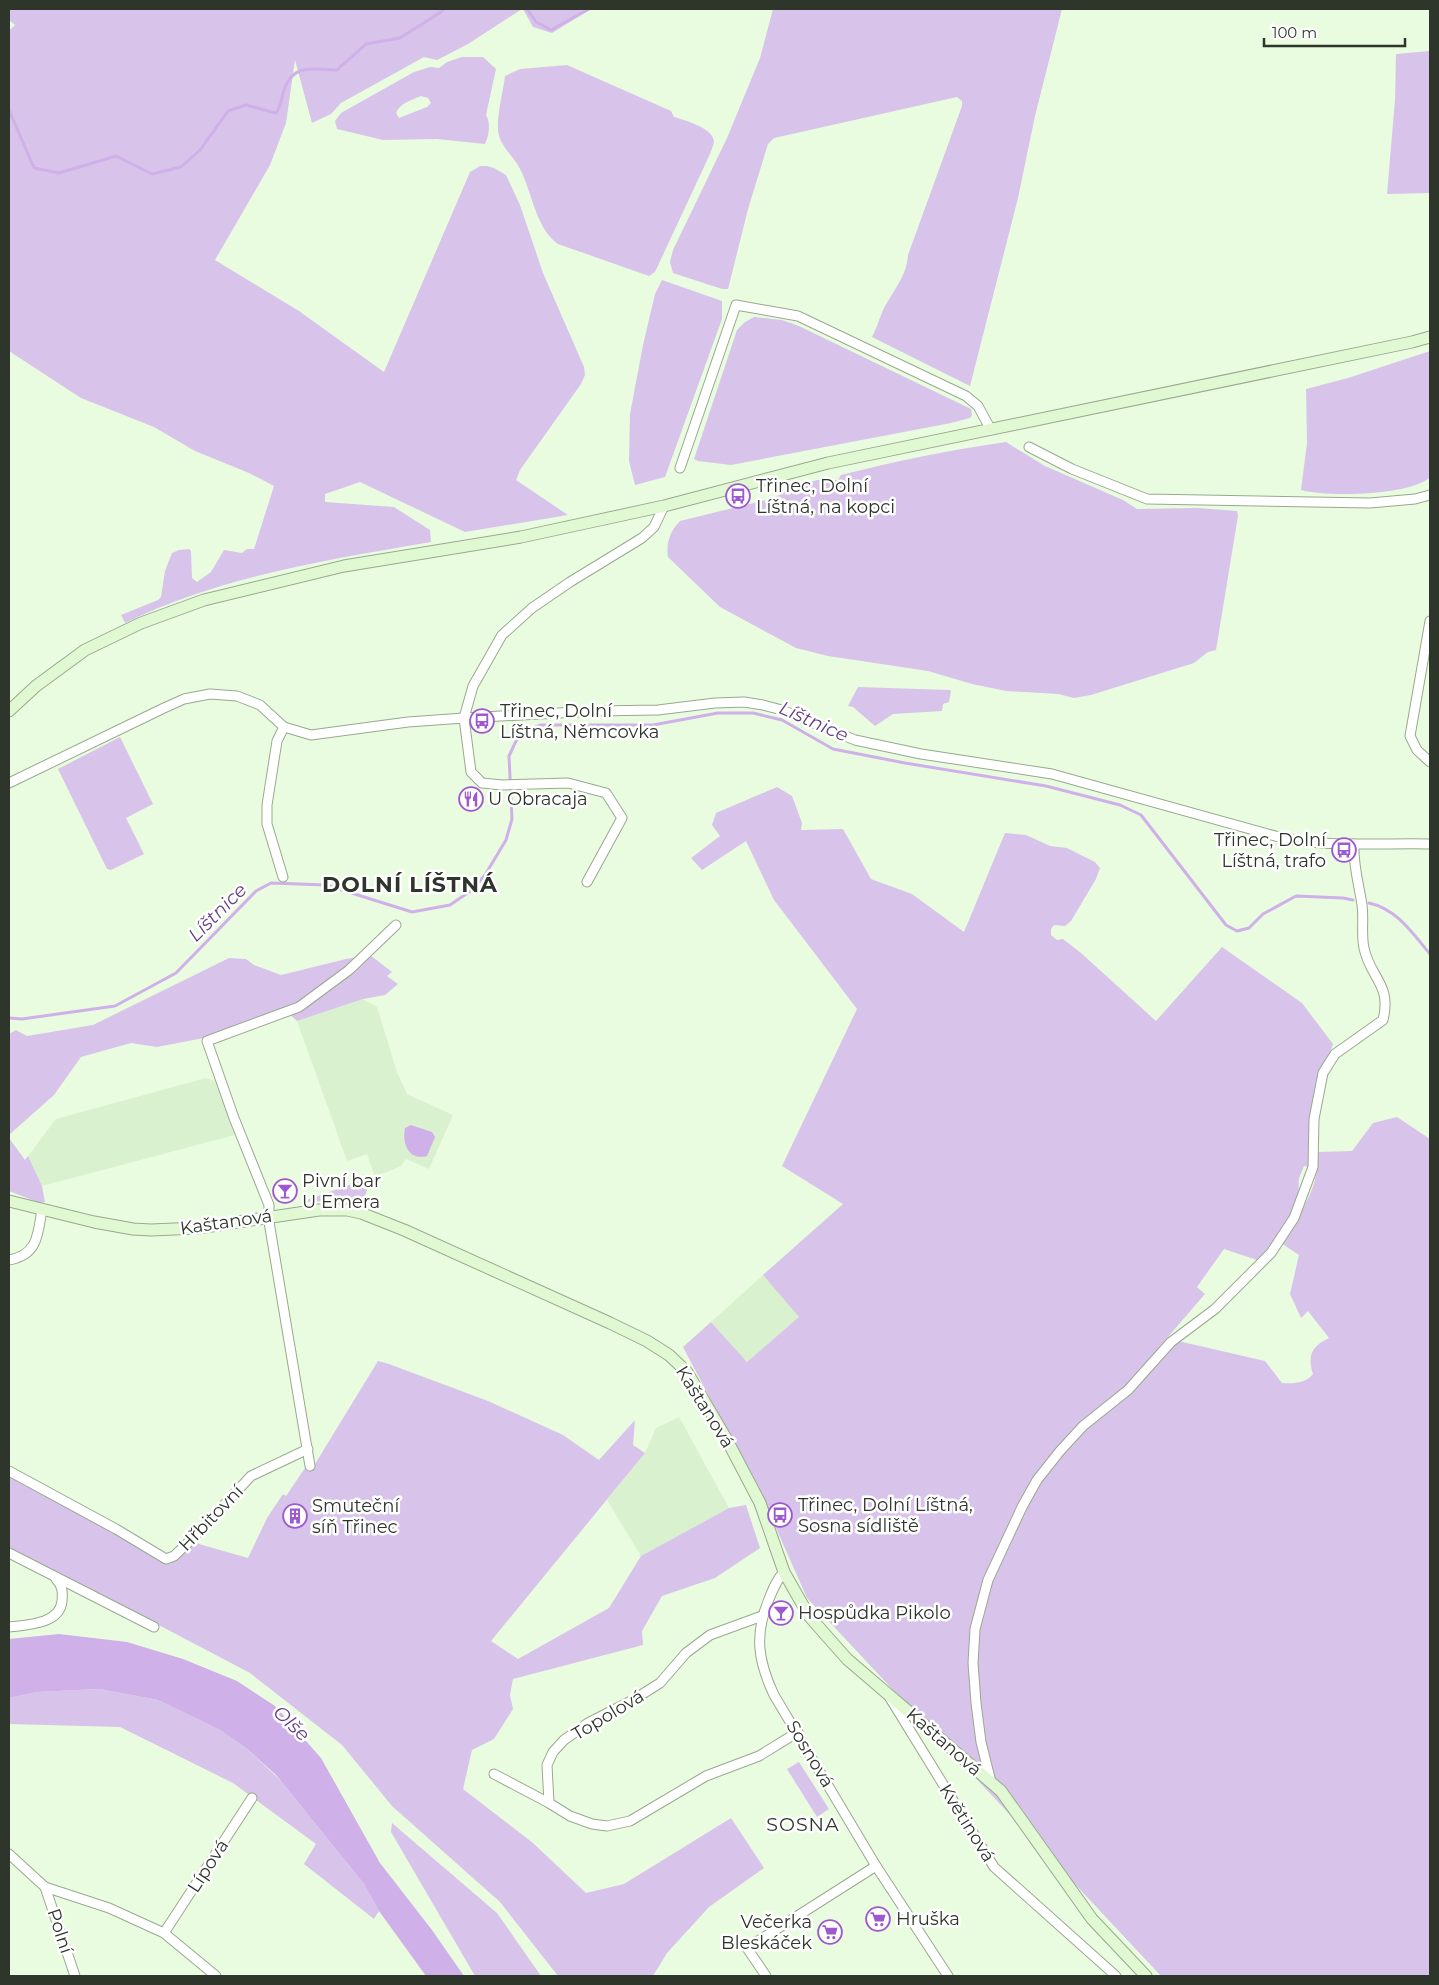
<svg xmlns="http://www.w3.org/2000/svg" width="1439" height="1985" font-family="Montserrat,sans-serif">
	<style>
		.built { fill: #daf1cf }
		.green { fill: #d8c3eb; fill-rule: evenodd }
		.water { fill: #cfb0e9 }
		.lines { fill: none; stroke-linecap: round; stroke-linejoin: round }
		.stream { stroke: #cfb0e9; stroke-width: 3 }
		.street-casing { stroke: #98a98f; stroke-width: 11 }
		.secondary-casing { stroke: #98a98f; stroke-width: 13 }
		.street { stroke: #fff; stroke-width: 9 }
		.secondary { stroke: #e1f9d2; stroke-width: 11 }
		.labels { text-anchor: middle; stroke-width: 5; stroke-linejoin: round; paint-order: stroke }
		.poi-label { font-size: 18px; fill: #2e352b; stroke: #fff; text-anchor: start }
		.street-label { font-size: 18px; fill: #2e352b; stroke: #fff }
		.water-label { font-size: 19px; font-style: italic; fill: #674084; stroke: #fff }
		.neighbourhood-label { font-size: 19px; letter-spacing: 1px; fill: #2e352b; stroke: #fff }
		.district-label { font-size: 22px; font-weight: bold; letter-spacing: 1px; fill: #2e352b; stroke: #fff }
	</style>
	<rect width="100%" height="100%" fill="#eafce0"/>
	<g class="built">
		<polygon points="363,999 377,1007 397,1072 407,1094 453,1115 429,1169 406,1159 401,1166 375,1177 367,1154 347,1161 297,1021"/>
		<polygon points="206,1078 216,1081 235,1135 42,1186 28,1156 56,1119"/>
		<polygon points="763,1275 800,1317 747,1362 711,1322"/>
		<polygon points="679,1417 729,1508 641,1556 607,1500 645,1453 656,1428"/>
	</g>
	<g class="green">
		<path d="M9 9H522L468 44 437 60 424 57 341 103 331 114 312 123 295 60 286 123 270 165 215 260 299 311 384 372 470 172 480 166H487L494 168 506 175 520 205 543 273 584 367 585 375 581 384 520 470 516 480 568 515 465 532 360 482 325 494V502L394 507 430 530 431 542C327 560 221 576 125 623L121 615 158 600 161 597 165 571 172 553 179 550 189 549 191 551 192 578 197 582 211 572 224 550 242 553 247 549H254L274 486 249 473 195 451 154 427 81 398 9 351V29H11L15 25 9 20Z"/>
		<polygon points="523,9 591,9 552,33 533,27"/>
		<path d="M773 9H1062L1035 116 1018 198 970 386 872 337C878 326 881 311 888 301 897 286 907 273 908 255L962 106V101L957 97 774 138 768 144 748 209 728 289H722L673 273 670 262 673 250 727 138 760 58Z"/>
		<polygon points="1430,51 1430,193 1387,194 1395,100 1396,54"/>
		<path d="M462 57H483L496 69 486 115C491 123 489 136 485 144L437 139 383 140 337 129 335 121 341 113 414 72 430 67 439 68 447 62ZM421 96 428 98 431 103 427 107 399 118 396 113C400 103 412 100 421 96Z"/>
		<path d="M567 65 671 111 674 117C684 120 714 128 714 142 713 146 711 151 710 154L655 272 649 276 558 244C535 227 533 194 520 169 514 156 499 146 498 130 497 112 503 93 505 76L520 69Z"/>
		<polygon points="662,280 722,301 722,319 665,477 635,485 629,461 630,414 643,345 655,294"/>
		<polygon points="754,317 782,320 799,326 971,409 972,415 970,418 951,423 731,465 698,461 694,459 737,330 745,322"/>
		<path d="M1430 351V477C1411 496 1326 497 1301 490L1307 443 1306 389 1348 378Z"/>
		<path d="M1006 442 1045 466 1123 500 1137 509 1197 508 1237 511 1238 516 1216 650 1208 652 1194 663 1091 695 1074 698 1058 694 1006 691 972 684 928 671 828 656 796 648 720 607 668 557C666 543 670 531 680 521L774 498 791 488 817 480H838L841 475C896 461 950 450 1006 442Z"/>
		<polygon points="858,687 950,690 951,691 949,702 943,704 942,711 893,714 875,726 853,707 848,706"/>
		<polygon points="120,737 153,804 126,818 144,854 111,870 107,869 58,769"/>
		<path d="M777 787 792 796 802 823 801 830 843 829 871 879 912 894 964 932 1005 833 1026 835 1050 846 1067 848 1095 862 1100 868 1096 879 1071 921 1065 926 1054 925 1051 929V935L1057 940 1063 939 1081 953 1156 1021 1222 947 1302 1003 1333 1044 1318 1086 1310 1167 1304 1166 1299 1178 1298 1201 1276 1240 1257 1260 1224 1249 1197 1287 1205 1294 1161 1345 1149 1364 1151 1372 1178 1341 1265 1361 1282 1383C1294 1384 1306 1383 1313 1374 1307 1355 1312 1346 1329 1338L1308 1311 1301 1318 1290 1294 1299 1255 1281 1243C1301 1213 1319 1189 1318 1152L1352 1151 1373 1123 1397 1117 1430 1139V1976H1161L807 1598 764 1501 683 1347 711 1322 747 1362 799 1317 763 1275 843 1204 782 1166 857 1009 774 900 746 841 702 870 691 858 720 836 712 825 716 813Z"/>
		<polygon points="370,955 392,972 387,976 398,984 385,995 363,999 297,1021 285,1010 204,1038 157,1047 131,1043 81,1057 54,1095 9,1135 9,1034 16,1030 27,1036 93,1025 229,958 246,959 254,965 281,975 346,959"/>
		<polygon points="9,1138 25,1160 28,1156 42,1186 45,1202 40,1203 9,1191"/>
		<polygon points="372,1177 362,1204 349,1200 301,1202"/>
		<polygon points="378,1361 389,1364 488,1401 563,1435 599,1460 635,1420 633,1445 645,1453 491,1641 518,1659 609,1608 641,1556 729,1508 746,1505 760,1548 715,1578 662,1596 642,1631 643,1645 513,1679 510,1695 513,1709 494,1739 472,1750 463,1789 533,1843 586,1893 624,1884 731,1818 764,1868 709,1907 667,1953 653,1976 558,1976 500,1902 392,1806 342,1745 250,1673 153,1622 9,1550 9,1472 170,1564 192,1540 199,1544 248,1558 267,1518 283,1494 286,1496 305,1468 315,1464"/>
		<polygon points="99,1689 158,1700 220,1730 246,1748 280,1780 364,1884 379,1911 374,1919 304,1864 316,1844 233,1783 120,1727 9,1724 9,1698 37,1692"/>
		<polygon points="799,1762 829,1809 817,1817 787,1769"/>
		<polygon points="392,1823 497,1913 541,1976 475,1976 391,1832"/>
	</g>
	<g class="water">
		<path d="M411 1125 432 1132 435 1137 427 1156C408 1161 402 1143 405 1128Z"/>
		<polygon points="59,1634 127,1642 183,1659 237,1681 275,1706 321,1758 380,1863 432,1930 464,1976 426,1976 379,1911 364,1884 276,1775 246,1748 220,1730 158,1700 99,1689 37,1692 9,1698 9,1639"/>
	</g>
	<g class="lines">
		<g class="stream">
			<polyline points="527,9 536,22 551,30 589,9"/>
			<path d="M9 110 34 168 59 173 116 156 152 174 181 167 200 150 228 111 246 105 276 113C282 105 281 99 284 90 293 63 314 69 337 70L366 44 400 38 441 12 444 9"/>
			<path d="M1369 903C1397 909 1413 934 1430 954"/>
			<polyline points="9,1018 22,1019 115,1006 176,973 256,891 271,883 326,885 412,912 450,905 472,890 485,875 506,840 512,819 509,756 516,741 527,730 541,725 653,725 718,713 753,713 782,720 833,749 905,763 1046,786 1120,805 1141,815 1226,925 1237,931 1249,928 1263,914 1296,896 1343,898 1353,900"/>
		</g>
		<g class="street-casing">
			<g id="street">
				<polyline points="1029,447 1072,469 1147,499 1370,503 1415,499 1430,495"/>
				<polyline points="680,468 736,305 798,316 966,396 978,406 991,430"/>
				<path d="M664 506 654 527 642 538 570 582 532 608 502 635 473 686 464 718 595 711 658 710 715 703 744 702 763 705 782 710 855 740 921 754 1052 774 1286 839C1334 847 1382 843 1430 844"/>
				<polyline points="1430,621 1410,736 1417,750 1430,762"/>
				<polyline points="9,783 164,708 184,699 210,694 237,696 260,705 284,727 311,735 408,722 464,718 471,772 482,783 502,785 568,783 606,793 622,818 587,882"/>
				<polyline points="283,877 267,824 267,805 277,741 284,727"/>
				<path d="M9 1260C38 1255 38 1234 42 1209"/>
				<polyline points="310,1466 269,1222 269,1205 234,1118 207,1041 299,1007 349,970 396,925"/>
				<polyline points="9,1471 116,1529 166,1559 174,1556 194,1537 251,1476 308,1449"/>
				<polyline points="9,1553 154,1627"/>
				<path d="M784 1572C777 1579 773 1589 769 1599 754 1635 758 1661 774 1695L876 1866 948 1976"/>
				<polyline points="762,1616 710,1635 686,1653 660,1683 633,1700 588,1723 564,1740 553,1752 547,1765 549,1803 570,1816 592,1824 607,1826 630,1821 706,1776 759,1756 798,1732"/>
				<path d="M9 1627C27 1625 60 1624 62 1601 63 1591 62 1585 56 1579"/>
				<polyline points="890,1698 994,1867 1116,1976"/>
				<polyline points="494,1774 549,1803"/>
				<path d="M991 1782 981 1742 976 1703 973 1663 975 1629 988 1580 1022 1507 1037 1480 1060 1451 1083 1426 1128 1390 1171 1342 1215 1309 1271 1253 1294 1218 1313 1167 1314 1119 1323 1073 1335 1054 1383 1020C1392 984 1370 978 1364 948 1361 935 1364 919 1362 905 1359 884 1353 866 1354 844"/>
				<polyline points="9,1854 45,1887 109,1908 164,1933 216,1976"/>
				<polyline points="45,1887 75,1976"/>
				<polyline points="164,1933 252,1798"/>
				<polyline points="766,1976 747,1948 876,1866"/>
			</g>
		</g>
		<g class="secondary-casing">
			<g id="secondary">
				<polyline points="9,711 36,686 85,650 141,623 204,600 344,566 521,537 664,506 828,463 1412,342 1430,337"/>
				<polyline points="9,1201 94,1222 133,1229 151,1230 198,1228 319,1210 347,1210 361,1213 404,1230 610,1323 647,1341 669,1355 687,1372 727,1440 760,1503 784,1572 809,1616 847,1659 1001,1791 1092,1919 1146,1976"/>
			</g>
		</g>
		<use href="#street" class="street"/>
		<use href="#secondary" class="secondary"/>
	</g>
	<defs>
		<g id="bus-ring" transform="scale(1.25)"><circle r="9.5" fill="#fff" stroke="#9e59ce" stroke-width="1.5"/><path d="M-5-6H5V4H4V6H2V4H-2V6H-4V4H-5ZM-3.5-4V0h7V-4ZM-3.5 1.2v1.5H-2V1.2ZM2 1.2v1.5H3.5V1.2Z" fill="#9e59ce"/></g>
		<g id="restaurant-ring" transform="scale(1.25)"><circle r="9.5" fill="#fff" stroke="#9e59ce" stroke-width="1.5"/><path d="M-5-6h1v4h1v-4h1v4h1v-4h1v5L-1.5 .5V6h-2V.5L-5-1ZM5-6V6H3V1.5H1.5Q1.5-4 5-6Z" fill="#9e59ce"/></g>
		<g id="bar-ring" transform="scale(1.25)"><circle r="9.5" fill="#fff" stroke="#9e59ce" stroke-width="1.5"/><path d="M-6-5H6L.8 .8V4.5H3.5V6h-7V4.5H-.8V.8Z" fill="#9e59ce"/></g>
		<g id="building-ring" transform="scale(1.25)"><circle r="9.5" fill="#fff" stroke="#9e59ce" stroke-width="1.5"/><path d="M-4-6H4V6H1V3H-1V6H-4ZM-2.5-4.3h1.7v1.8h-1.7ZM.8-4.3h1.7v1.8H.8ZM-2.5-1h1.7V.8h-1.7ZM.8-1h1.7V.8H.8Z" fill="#9e59ce"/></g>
		<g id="supermarket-ring" transform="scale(1.25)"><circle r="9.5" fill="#fff" stroke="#9e59ce" stroke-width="1.5"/><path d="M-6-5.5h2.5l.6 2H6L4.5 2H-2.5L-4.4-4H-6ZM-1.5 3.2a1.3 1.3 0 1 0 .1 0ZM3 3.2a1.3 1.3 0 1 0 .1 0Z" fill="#9e59ce"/></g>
	</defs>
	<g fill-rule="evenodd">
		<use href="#bus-ring" x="738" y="496"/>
		<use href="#bus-ring" x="482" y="721"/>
		<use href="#restaurant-ring" x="471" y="799"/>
		<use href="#bus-ring" x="1344" y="850"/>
		<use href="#bar-ring" x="285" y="1191"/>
		<use href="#bus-ring" x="780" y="1515"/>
		<use href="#building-ring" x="295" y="1516"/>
		<use href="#bar-ring" x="781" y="1613"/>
		<use href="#supermarket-ring" x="878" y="1919"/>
		<use href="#supermarket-ring" x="830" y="1932"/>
	</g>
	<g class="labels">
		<g class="poi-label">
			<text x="756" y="492">Třinec, Dolní<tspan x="756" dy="21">Líštná, na kopci</tspan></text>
			<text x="500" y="717">Třinec, Dolní<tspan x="500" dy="21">Líštná, Němcovka</tspan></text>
			<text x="488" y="805">U Obracaja</text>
			<text x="1326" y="846" text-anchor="end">Třinec, Dolní<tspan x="1326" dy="21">Líštná, trafo</tspan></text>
			<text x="302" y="1187">Pivní bar<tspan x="302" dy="21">U Emera</tspan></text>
			<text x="798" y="1511">Třinec, Dolní Líštná,<tspan x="798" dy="21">Sosna sídliště</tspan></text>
			<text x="312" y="1512">Smuteční<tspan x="312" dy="21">síň Třinec</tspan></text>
			<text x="798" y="1619">Hospůdka Pikolo</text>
			<text x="896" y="1925">Hruška</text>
			<text x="812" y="1928" text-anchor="end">Večerka<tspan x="812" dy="21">Bleskáček</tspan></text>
		</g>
		<g class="street-label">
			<text transform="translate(226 1222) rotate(-8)" y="6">Kaštanová</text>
			<text transform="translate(705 1407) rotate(58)" y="6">Kaštanová</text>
			<text transform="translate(211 1518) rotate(-46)" y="6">Hřbitovní</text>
			<text transform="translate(608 1715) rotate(-31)" y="6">Topolová</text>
			<text transform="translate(944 1742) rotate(41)" y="6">Kaštanová</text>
			<text transform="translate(810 1754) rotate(59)" y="6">Sosnová</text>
			<text transform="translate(967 1823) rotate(58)" y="6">Květinová</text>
			<text transform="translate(208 1866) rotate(-57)" y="6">Lípová</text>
			<text transform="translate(60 1931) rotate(72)" y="6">Polní</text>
		</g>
		<g class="water-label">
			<text transform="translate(814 721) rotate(24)" y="7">Líštnice</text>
			<text transform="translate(217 912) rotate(-45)" y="7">Líštnice</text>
			<text transform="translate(292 1723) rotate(43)" y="7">Olše</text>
		</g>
		<g class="neighbourhood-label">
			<text x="803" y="1831">SOSNA</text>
		</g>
		<g class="district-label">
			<text x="410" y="892">DOLNÍ LÍŠTNÁ</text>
		</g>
	</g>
	<rect width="1439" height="1985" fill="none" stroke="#2e352b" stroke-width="20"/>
	<path d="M1264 38v8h141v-8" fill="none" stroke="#2e352b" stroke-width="2.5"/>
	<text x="1272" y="38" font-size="15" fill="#2e352b" stroke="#ffffff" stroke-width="4" paint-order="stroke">100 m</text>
</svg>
